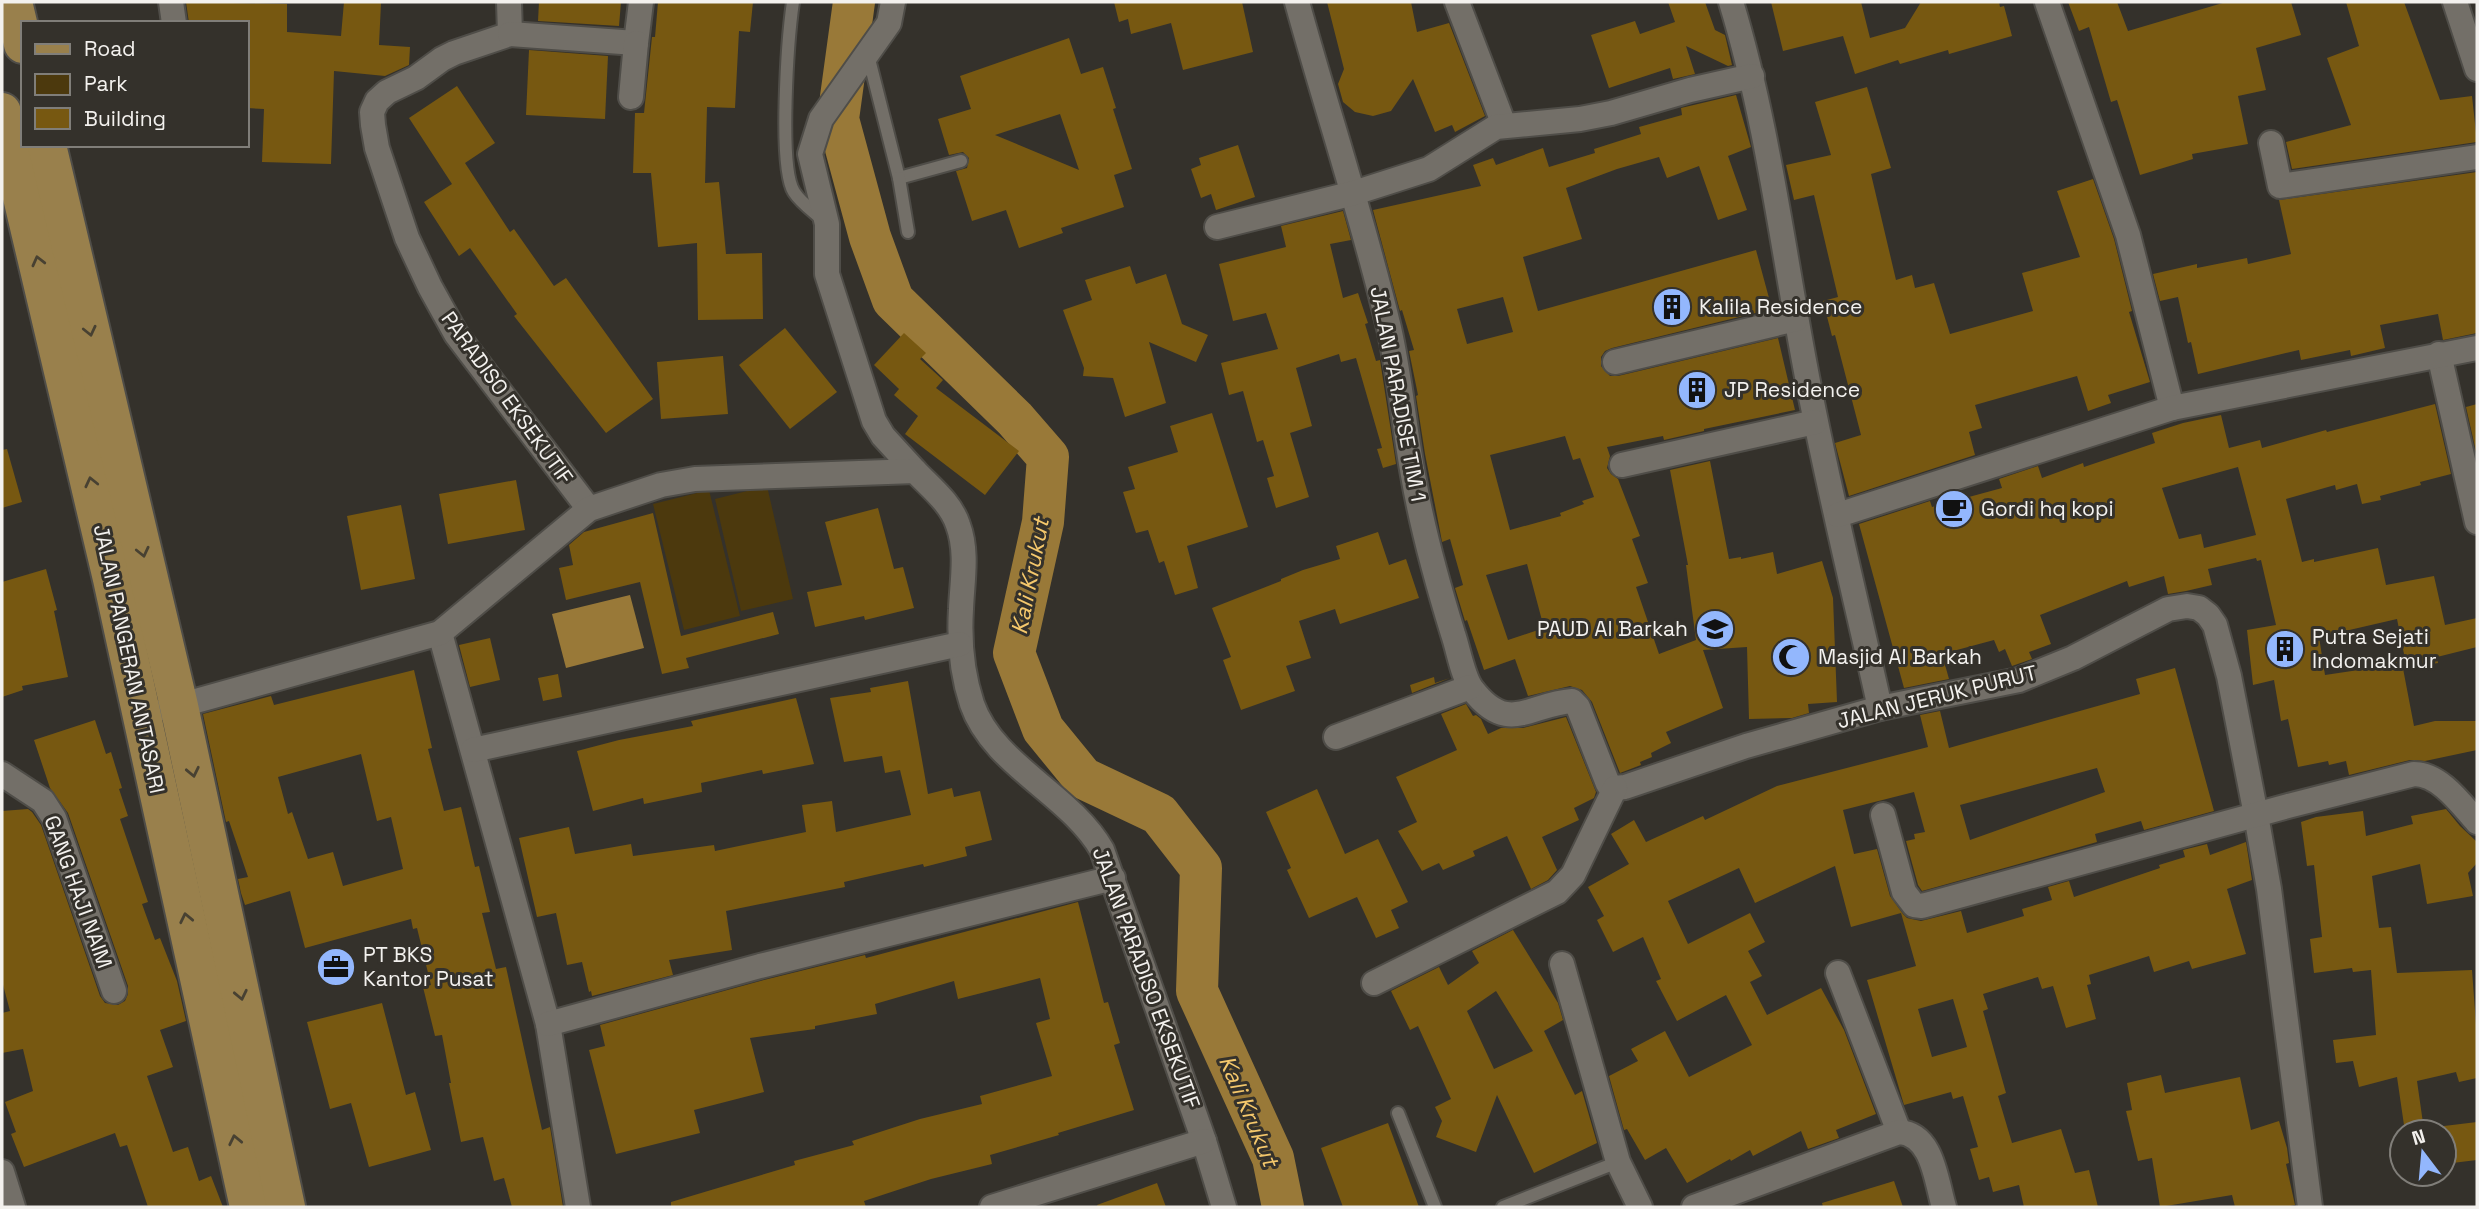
<svg xmlns="http://www.w3.org/2000/svg" width="2479" height="1209" font-family="'Space Grotesk',sans-serif">
	<style>
		.green { fill: #4c390d }
		.water { fill: #997938 }
		.lines { fill: none; stroke-linecap: round; stroke-linejoin: round }
		.river { stroke: #997938; stroke-width: 42 }
		.building { fill: #775811; fill-rule: evenodd }
		.lane-casing { stroke: #4f4d48; stroke-width: 16 }
		.street-casing { stroke: #4f4d48; stroke-width: 28 }
		.primary-casing { stroke: #4f4d48; stroke-width: 42 }
		.lane { stroke: #736f68; stroke-width: 12 }
		.street { stroke: #736f68; stroke-width: 24 }
		.primary { stroke: #99804c; stroke-width: 38 }
		.oneway { stroke: #484132 }
		.labels { text-anchor: middle; stroke-width: 6; stroke-linejoin: round; paint-order: stroke }
		.poi-label { font-size: 21px; fill: #f3f1ee; stroke: #34312b; text-anchor: start }
		.street-label { font-size: 21px; fill: #f3f1ee; stroke: #34312b }
		.water-label { font-size: 23px; font-style: italic; fill: #f5c86c; stroke: #34312b }
	</style>
	<rect width="100%" height="100%" fill="#34312b"/>
	<g class="green">
		<polygon points="767,486 793,599 741,611 715,499"/>
		<polygon points="709,490 740,616 684,630 653,504"/>
	</g>
	<polygon class="water" points="630,595 644,648 566,668 552,614"/>
	<g class="lines">
		<polyline class="river" points="854,2 838,119 870,237 893,300 1015,419 1048,457 1043,522 1014,653 1043,729 1083,778 1159,814 1201,868 1197,991 1273,1158 1283,1207"/>
	</g>
	<g class="building">
		<polygon points="186,2 287,4 287,32 341,36 344,2 381,3 379,45 410,47 409,65 385,76 334,71 331,164 262,162 264,109 247,108 247,23 189,23"/>
		<polygon points="539,2 621,2 619,26 538,21"/>
		<polygon points="658,2 753,2 750,32 739,31 735,108 707,107 705,183 719,182 726,254 762,253 763,319 698,320 697,243 658,247 651,173 633,173 635,113 644,113 652,37 655,37"/>
		<polygon points="1114,2 1242,2 1253,52 1183,70 1171,23 1131,34 1128,19 1119,22"/>
		<polygon points="1327,2 1411,2 1417,32 1449,23 1485,116 1455,132 1452,125 1435,132 1413,79 1391,111 1373,116 1355,112 1343,102 1338,84 1344,69"/>
		<polygon points="1668,2 1705,2 1715,30 1725,35 1732,65 1728,66 1686,46 1695,74 1673,79 1670,68 1609,88 1591,35 1635,21 1640,34 1675,22"/>
		<polygon points="1771,2 1861,2 1870,38 1905,28 1921,2 1999,2 2000,7 2004,6 2012,36 1949,54 1948,50 1900,64 1898,60 1855,74 1843,36 1783,51"/>
		<polygon points="2068,2 2117,2 2128,31 2226,2 2291,2 2301,35 2256,48 2266,90 2238,96 2248,144 2192,154 2193,159 2140,175 2117,100 2111,102 2089,27 2079,31"/>
		<polygon points="2346,2 2404,2 2440,100 2472,96 2477,142 2292,169 2286,142 2351,125 2327,58 2359,46"/>
		<path d="M1069 38 1081 74 1103 67 1116 108 1113 109 1132 169 1114 175 1124 207 1061 228 1063 233 1019 248 1006 210 972 221 956 171 967 168 969 158 963 152 949 155 938 119 971 109 960 76ZM1060 114 1079 170 995 135Z"/>
		<polygon points="529,50 608,56 605,119 526,115"/>
		<polygon points="457,86 495,143 465,163 510,232 514,229 554,286 566,278 653,399 606,433 514,316 517,314 470,248 459,256 424,202 452,184 409,118"/>
		<polygon points="1867,87 1891,168 1871,174 1896,280 1912,275 1915,288 1934,283 1950,334 2033,311 2022,273 2080,257 2057,191 2093,179 2114,239 2132,311 2129,312 2150,382 2108,395 2111,403 2088,411 2077,376 1975,405 1982,428 1969,432 1975,455 1849,496 1835,443 1861,435 1835,335 1832,336 1823,301 1838,297 1814,195 1794,200 1786,165 1831,155 1815,102"/>
		<path d="M1736 95 1751 147 1728 156 1747 210 1718 220 1699 166 1667 178 1659 157 1617 169 1566 188 1582 239 1523 257 1538 311 1756 250 1772 309 1612 348 1605 351 1601 357V366L1610 376H1618L1778 338 1795 410 1704 429V431L1664 440 1663 436 1607 447 1610 456 1607 468 1611 474 1618 479 1640 536 1632 539 1648 583 1636 587 1659 654 1696 640 1686 565H1688L1670 470 1710 461 1729 559 1741 557V559L1773 552 1777 574 1822 561 1833 598 1837 702 1808 704 1809 713 1792 718 1749 719 1747 647 1703 650 1723 708 1666 732 1671 743 1651 753 1652 757 1640 762 1641 765 1620 773 1592 702 1582 690 1570 686 1528 696 1515 659 1484 670 1467 620 1465 621 1455 588 1463 585 1450 539 1442 542 1440 531 1425 454 1416 396 1418 395 1409 351 1414 350 1402 310 1400 311 1373 210 1481 186 1473 165 1493 158 1496 165 1543 148 1549 167 1595 153 1594 149 1641 134 1639 127 1682 115 1681 108ZM1503 297 1513 332 1467 344 1457 309ZM1565 436 1573 460 1580 458 1594 497 1582 501 1584 504 1560 513 1561 516 1510 530 1490 455ZM1527 564 1544 628 1508 640 1486 575Z"/>
		<polygon points="1238,145 1255,197 1216,210 1211,194 1201,198 1191,169 1201,165 1199,158"/>
		<polygon points="2477,172 2477,333 2443,340 2438,314 2380,325 2385,348 2351,356 2350,350 2301,360 2299,350 2198,374 2191,342 2188,343 2178,297 2160,301 2153,274 2197,264 2197,268 2247,258 2248,264 2291,254 2279,200"/>
		<polygon points="1343,211 1351,240 1330,244 1343,298 1358,293 1368,323 1365,324 1376,361 1380,360 1396,464 1383,468 1377,449 1382,448 1356,358 1341,362 1339,354 1296,368 1312,426 1290,433 1309,497 1276,508 1267,478 1274,476 1263,440 1257,442 1243,391 1229,395 1221,363 1278,349 1266,313 1233,321 1219,264 1286,247 1281,226"/>
		<polygon points="1130,266 1136,284 1166,274 1182,324 1208,335 1196,362 1149,342 1166,403 1125,417 1113,378 1083,376 1084,368 1063,310 1092,300 1085,280"/>
		<polygon points="785,328 837,392 790,429 739,365"/>
		<polygon points="904,333 926,353 920,359 943,380 936,388 1019,451 985,495 905,434 918,416 894,395 899,389 874,365"/>
		<polygon points="723,356 728,414 661,419 657,362"/>
		<path d="M2435 404 2451 474 2420 482 2421 485 2380 496 2381 500 2362 504 2357 484 2336 490 2335 485 2286 499 2302 562 2314 559V562L2378 548 2386 585 2434 576 2445 625 2477 618V647L2437 657 2438 663 2407 669 2397 619 2319 637 2325 675 2372 668 2371 664 2401 658 2414 726 2435 721H2477V750L2425 761 2410 760 2349 775 2346 761 2329 765 2328 761 2298 767 2288 719 2281 721 2274 680 2253 685 2247 630 2276 625 2261 560 2257 561 2256 558 2208 569 2212 585 2186 591 2168 594 2164 576 2129 587 2127 581 2040 615 2051 644 2029 652 2032 659 2012 666 2005 649 1999 652 1994 640 1942 654 1949 679 1904 688 1859 524 1930 501 1932 507 2002 488 1999 479 2038 466 2042 478 2083 463 2084 467 2155 443 2152 433 2183 423 2221 415 2229 448 2260 440 2262 448 2326 430 2327 432ZM2238 467 2256 535 2204 548 2201 534 2179 539 2162 488Z"/>
		<polygon points="2477,404 2477,456 2466,407"/>
		<polygon points="1212,413 1248,527 1187,546 1198,588 1175,595 1164,561 1159,563 1148,530 1136,533 1123,492 1135,489 1128,467 1178,452 1170,426"/>
		<polygon points="7,449 22,502 2,508 2,450"/>
		<polygon points="516,480 525,530 448,544 439,494"/>
		<polygon points="401,505 415,579 361,590 347,516"/>
		<polygon points="878,508 894,569 903,567 914,608 865,620 864,616 815,627 807,592 842,585 825,522"/>
		<polygon points="653,513 681,636 773,612 779,634 686,658 689,668 662,674 640,582 566,600 559,568 573,565 569,545 584,532"/>
		<polygon points="1378,532 1389,565 1406,559 1419,598 1340,624 1335,609 1299,621 1311,658 1286,666 1295,691 1241,710 1223,660 1231,657 1212,608 1281,581 1281,579 1303,570 1340,559 1336,546"/>
		<polygon points="46,569 57,610 54,611 68,677 22,686 23,690 2,697 2,582"/>
		<polygon points="490,638 500,680 470,687 459,645"/>
		<path d="M2175 668 2214 811 2144 830 2141 821 2095 834 2097 842 1922 891 1918 885 1906 841 1915 839 1914 834 1925 832 1914 792 1843 810 1854 854 1877 849 1890 896 1903 914 1907 918 1921 921 1961 911 1967 933 2024 916 2022 909 2052 900 2048 887 2069 881 2074 897 2160 868 2159 865 2185 857 2183 850 2207 844 2210 855 2246 842 2252 880 2227 889 2246 954 2192 969 2189 961 2154 972 2149 956 2089 975 2091 984 2087 985 2096 1019 2066 1028 2053 986 2042 989 2038 977 1983 994 1988 1009 1983 1011 2006 1093 1998 1096 2012 1143 2061 1129 2075 1173 2089 1170 2098 1207H2024L2019 1185 1993 1192 1989 1177 1979 1180 1970 1149 1978 1147 1963 1096 1953 1099 1951 1092 1904 1105 1867 980 1916 966 1901 913 1851 927 1835 866 1755 903 1739 868 1668 901 1688 944 1750 913 1765 942 1748 951 1762 976 1750 982 1767 1015 1821 988 1844 1030 1876 1114 1836 1130 1839 1138 1808 1149 1801 1131 1753 1156 1750 1150 1731 1161 1730 1159 1687 1183 1666 1148 1645 1160 1627 1129 1624 1130 1609 1076 1638 1061 1631 1049 1665 1031 1689 1077 1752 1045 1726 995 1677 1021 1656 981 1661 979 1643 937 1613 952 1597 920 1604 916 1588 887 1629 864 1611 834 1634 820 1646 842 1703 816 1705 820 1777 786 1928 747 1920 715 1940 711 1949 748 2140 694 2136 679ZM2097 768 2105 792 1970 840 1960 805ZM1953 999 1967 1047 1932 1057 1918 1009Z"/>
		<path d="M414 670 432 748 428 749 444 811 461 807 475 867 479 866 490 912 482 913 496 969 506 967 542 1130 550 1127 563 1207H512L504 1178 494 1181 483 1137 461 1142 449 1083H451L442 1035 435 1036 423 987 431 985 417 928 413 929 411 919 305 948 290 891 245 905 241 893 238 879 248 877 229 821 226 822 203 714 271 696 274 705ZM361 754 377 821 391 817 403 869 343 886 333 852 308 859 292 812 288 814 278 777Z"/>
		<polygon points="558,674 562,697 543,701 538,678"/>
		<polygon points="1434,677 1435,683 1450,678 1412,693 1410,685"/>
		<polygon points="908,681 928,794 952,788 954,797 980,791 992,840 965,847 967,856 924,867 923,864 844,882 845,887 726,911 732,950 669,960 673,975 592,996 591,991 589,992 582,962 567,965 556,913 537,917 519,838 569,827 575,854 631,844 633,856 714,845 715,851 806,832 802,805 832,801 836,832 911,815 900,770 885,773 882,756 844,762 830,698 871,692 870,688"/>
		<polygon points="796,698 814,764 763,774 762,770 701,783 702,792 644,804 643,798 593,811 577,751 619,740 693,726 691,721"/>
		<polygon points="1466,704 1473,716 1476,715 1481,719 1488,734 1501,728 1523,728 1566,717 1596,792 1594,798 1574,808 1579,820 1542,837 1557,870 1548,880 1531,889 1507,836 1473,851 1475,856 1443,870 1439,863 1422,871 1398,831 1417,822 1396,777 1457,750 1441,714"/>
		<polygon points="95,720 106,754 111,752 122,788 119,789 128,816 120,819 148,902 142,904 155,940 160,938 177,981 186,1021 160,1030 173,1067 147,1076 173,1152 188,1147 199,1181 211,1176 223,1207 148,1207 127,1145 120,1147 115,1133 24,1167 11,1134 16,1132 5,1102 33,1091 23,1049 2,1053 2,1013 10,1011 2,981 2,811 28,809 32,812 41,825 100,996 105,1003 118,1005 125,1001 128,994 128,986 68,813 50,788 34,740"/>
		<polygon points="1317,789 1345,854 1378,839 1408,902 1391,910 1399,928 1376,938 1357,897 1309,918 1287,870 1291,868 1266,812"/>
		<polygon points="2446,809 2460,826 2477,842 2477,863 2468,873 2473,896 2427,904 2420,864 2372,876 2379,928 2391,927 2397,973 2472,970 2477,1038 2477,1078 2459,1082 2456,1072 2417,1081 2424,1130 2405,1132 2397,1077 2359,1087 2353,1061 2336,1063 2333,1040 2376,1035 2371,970 2353,972 2352,968 2314,973 2310,939 2322,937 2314,865 2307,866 2301,822 2316,817 2363,811 2366,836 2413,824 2411,816"/>
		<polygon points="1078,902 1104,1003 1108,1002 1120,1043 1114,1045 1134,1110 1058,1133 1059,1135 990,1155 992,1164 931,1179 864,1201 866,1207 671,1207 671,1202 795,1165 794,1161 854,1145 852,1141 920,1119 982,1104 980,1096 1052,1076 1036,1023 1050,1019 1040,978 958,999 954,981 875,1004 877,1014 815,1026 815,1029 750,1038 764,1092 694,1110 700,1133 616,1154 589,1050 605,1046 600,1025 764,980 865,955 866,958"/>
		<path d="M1513 930 1558 1003 1563 1020 1544 1031 1575 1095 1582 1091 1597 1143 1534 1173 1497 1095 1476 1152 1436 1137 1442 1121 1435 1107 1451 1099 1418 1026 1410 1030 1391 991 1439 967 1448 985 1479 963 1472 951ZM1496 991 1533 1051 1494 1069 1467 1011Z"/>
		<polygon points="382,1003 406,1095 415,1092 431,1150 369,1167 351,1103 330,1109 307,1022"/>
		<polygon points="2161,1075 2165,1093 2240,1077 2251,1130 2279,1121 2287,1148 2289,1163 2286,1164 2295,1205 2285,1207 2235,1207 2232,1195 2160,1207 2152,1158 2138,1161 2126,1111 2132,1110 2127,1083"/>
		<polygon points="2477,1122 2477,1160 2444,1164 2444,1126"/>
		<polygon points="1388,1123 1419,1207 1343,1207 1321,1148"/>
		<polygon points="1894,1181 1903,1207 1823,1207 1822,1203"/>
		<polygon points="1157,1183 1166,1207 1098,1207 1097,1205"/>
	</g>
	<g class="lines">
		<g class="lane-casing">
			<g id="lane">
				<path d="M793 2C788 36 778 167 794 192 801 203 813 211 822 219"/>
				<polyline points="868,55 899,178 961,161"/>
				<polyline points="899,178 908,232"/>
				<polyline points="1398,1113 1435,1207"/>
				<polyline points="1503,1207 1618,1162"/>
			</g>
		</g>
		<g class="street-casing">
			<g id="street">
				<polyline points="171,2 174,23"/>
				<polyline points="509,2 510,34 454,53 442,59 416,78 387,92 377,101 372,112 373,125 377,148 407,238 430,287 456,334 589,509"/>
				<polyline points="893,2 889,23 821,119 810,154 827,224 827,274 874,421 883,436 915,471"/>
				<path d="M1297 2C1327 111 1363 218 1389 328 1400 376 1404 426 1413 475 1422 528 1437 582 1453 634 1458 648 1463 678 1472 689 1508 736 1529 704 1572 701L1578 707 1608 784 1615 788 1625 787 1746 746 1880 708 2019 680 2073 658 2168 609 2187 606 2199 608 2208 615 2215 625 2229 676 2256 815 2269 889 2310 1207"/>
				<polyline points="1457,2 1504,125"/>
				<path d="M1731 2C1767 120 1782 244 1805 366 1826 480 1855 595 1880 708"/>
				<polyline points="2047,2 2128,235 2172,408"/>
				<polyline points="2455,2 2477,69"/>
				<polyline points="510,34 636,43 641,2"/>
				<polyline points="631,97 636,43"/>
				<polyline points="2271,143 2280,186 2477,157"/>
				<polyline points="1217,227 1354,193 1429,169 1496,127 1580,119 1611,113 1690,90 1752,76"/>
				<polyline points="2439,354 2477,522"/>
				<polyline points="1615,362 1796,319"/>
				<polyline points="1622,465 1815,422"/>
				<polyline points="1838,515 2172,408 2477,348"/>
				<polyline points="440,633 548,1024 578,1207"/>
				<path d="M167 709 440 633 589 509 661 485 695 479 915 471C930 487 951 503 958 525 968 552 962 582 961 609 959 641 962 674 972 704 993 765 1070 794 1102 850L1204 1141 1224 1207"/>
				<polyline points="1336,737 1470,687"/>
				<polyline points="473,750 960,644"/>
				<polyline points="2,774 43,801 54,818 114,991"/>
				<path d="M1883 815 1904 892 1914 905 1922 906 2288 806 2414 774C2440 774 2461 804 2477 822"/>
				<polyline points="1562,964 1618,1162 1640,1207"/>
				<polyline points="1838,973 1899,1132"/>
				<polyline points="1374,983 1557,892 1573,875 1615,788"/>
				<polyline points="548,1024 760,966 1113,878"/>
				<polyline points="2,1172 13,1207"/>
				<polyline points="992,1207 1204,1141"/>
				<path d="M1694 1207 1899 1132C1933 1134 1936 1181 1944 1207"/>
			</g>
		</g>
		<g class="primary-casing">
			<g id="primary">
				<polyline points="13,2 23,44"/>
				<polyline points="2,112 112,579 249,1207"/>
				<polyline points="47,145 179,706 286,1207"/>
			</g>
		</g>
		<use href="#lane" class="lane"/>
		<use href="#street" class="street"/>
		<use href="#primary" class="primary"/>
	</g>
	<defs><path id="oneway-chevron" d="M-2-3.5L2.5 0L-2 3.5" fill="none" stroke-width="1.6" stroke-linecap="round" stroke-linejoin="round" transform="scale(1.75)"/></defs>
	<g class="oneway">
		<use href="#oneway-chevron" transform="translate(38 261) rotate(-104)"/>
		<use href="#oneway-chevron" transform="translate(90 331) rotate(77)"/>
		<use href="#oneway-chevron" transform="translate(91 482) rotate(-103)"/>
		<use href="#oneway-chevron" transform="translate(143 552) rotate(77)"/>
		<use href="#oneway-chevron" transform="translate(193 772) rotate(78)"/>
		<use href="#oneway-chevron" transform="translate(186 918) rotate(-102)"/>
		<use href="#oneway-chevron" transform="translate(241 995) rotate(78)"/>
		<use href="#oneway-chevron" transform="translate(235 1140) rotate(-102)"/>
	</g>
	<defs>
		<g id="building-disc" transform="scale(2.0125)"><circle r="9.5" fill="#93b7fd" stroke="#34312b"/><path d="M-4-6H4V6H1V3H-1V6H-4ZM-2.5-4.3h1.7v1.8h-1.7ZM.8-4.3h1.7v1.8H.8ZM-2.5-1h1.7V.8h-1.7ZM.8-1h1.7V.8H.8Z" fill="#111"/></g>
		<g id="cafe-disc" transform="scale(2.0125)"><circle r="9.5" fill="#93b7fd" stroke="#34312b"/><path d="M-5.5-4.5H6V0H3Q3 3.5 0 3.5H-2.5Q-5.5 3.5-5.5 0ZM3-3.2v2h1.7v-2ZM-6 4.5H4V6H-6Z" fill="#111"/></g>
		<g id="school-disc" transform="scale(2.0125)"><circle r="9.5" fill="#93b7fd" stroke="#34312b"/><path d="M0-5L7-2L0 1L-7-2ZM-4 1L0 2.5L4 1V4Q0 6-4 4Z" fill="#111"/></g>
		<g id="mosque-disc" transform="scale(2.0125)"><circle r="9.5" fill="#93b7fd" stroke="#34312b"/><path d="M3.5-4.9A6 6 0 1 0 3.5 4.9A5 5 0 1 1 3.5-4.9Z" fill="#111"/></g>
		<g id="office-disc" transform="scale(2.0125)"><circle r="9.5" fill="#93b7fd" stroke="#34312b"/><path d="M-6-3h4V-5.5h4V-3h4V5H-6ZM-1-4.5V-3h2v-1.5ZM-6 0V1H6V0Z" fill="#111"/></g>
	</defs>
	<g fill-rule="evenodd">
		<use href="#building-disc" x="1672" y="307"/>
		<use href="#building-disc" x="1697" y="390"/>
		<use href="#cafe-disc" x="1954" y="509"/>
		<use href="#school-disc" x="1715" y="629"/>
		<use href="#building-disc" x="2285" y="649"/>
		<use href="#mosque-disc" x="1791" y="657"/>
		<use href="#office-disc" x="336" y="967"/>
	</g>
	<g class="labels">
		<g class="poi-label">
			<text x="1699" y="314">Kalila Residence</text>
			<text x="1724" y="397">JP Residence</text>
			<text x="1981" y="516">Gordi hq kopi</text>
			<text x="1688" y="636" text-anchor="end">PAUD Al Barkah</text>
			<text x="2312" y="644">Putra Sejati<tspan x="2312" dy="24">Indomakmur</tspan></text>
			<text x="1818" y="664">Masjid Al Barkah</text>
			<text x="363" y="962">PT BKS<tspan x="363" dy="24">Kantor Pusat</tspan></text>
		</g>
		<g class="street-label">
			<text transform="translate(1398 394) rotate(79)" y="7">JALAN PARADISE TIM 1</text>
			<text transform="translate(507 398) rotate(54)" y="7">PARADISO EKSEKUTIF</text>
			<text transform="translate(129 659) rotate(78)" y="7">JALAN PANGERAN ANTASARI</text>
			<text transform="translate(1937 697) rotate(-14)" y="7">JALAN JERUK PURUT</text>
			<text transform="translate(78 892) rotate(70)" y="7">GANG HAJI NAIM</text>
			<text transform="translate(1146 978) rotate(70)" y="7">JALAN PARADISO EKSEKUTIF</text>
		</g>
		<g class="water-label">
			<text transform="translate(1030 576) rotate(-79)" y="8">Kali Krukut</text>
			<text transform="translate(1249 1111) rotate(67)" y="8">Kali Krukut</text>
		</g>
	</g>
	<rect width="2479" height="1209" fill="none" stroke="#f3f1ee" stroke-width="7"/>
	<rect x="21" y="21" width="228" height="126" fill="#34312b" stroke="#807e79" stroke-width="2"/>
	<rect x="35" y="44" width="35" height="10" fill="#99804c" stroke="#807e79" stroke-width="2"/>
	<text x="84" y="56" font-size="21" fill="#f3f1ee">Road</text>
	<rect x="35" y="74" width="35" height="21" fill="#4c390d" stroke="#807e79" stroke-width="2"/>
	<text x="84" y="91" font-size="21" fill="#f3f1ee">Park</text>
	<rect x="35" y="108" width="35" height="21" fill="#775811" stroke="#807e79" stroke-width="2"/>
	<text x="84" y="126" font-size="21" fill="#f3f1ee">Building</text>
	<g transform="translate(2423 1153) rotate(344)"><circle r="33" fill="#34312b" stroke="#807e79" stroke-width="2"/>
	<path d="M0-5L12 26L0 18L-12 26Z" fill="#93b7fd"/>
	<text y="-10" font-size="19" font-weight="bold" text-anchor="middle" fill="#f3f1ee">N</text>
	</g>
</svg>
